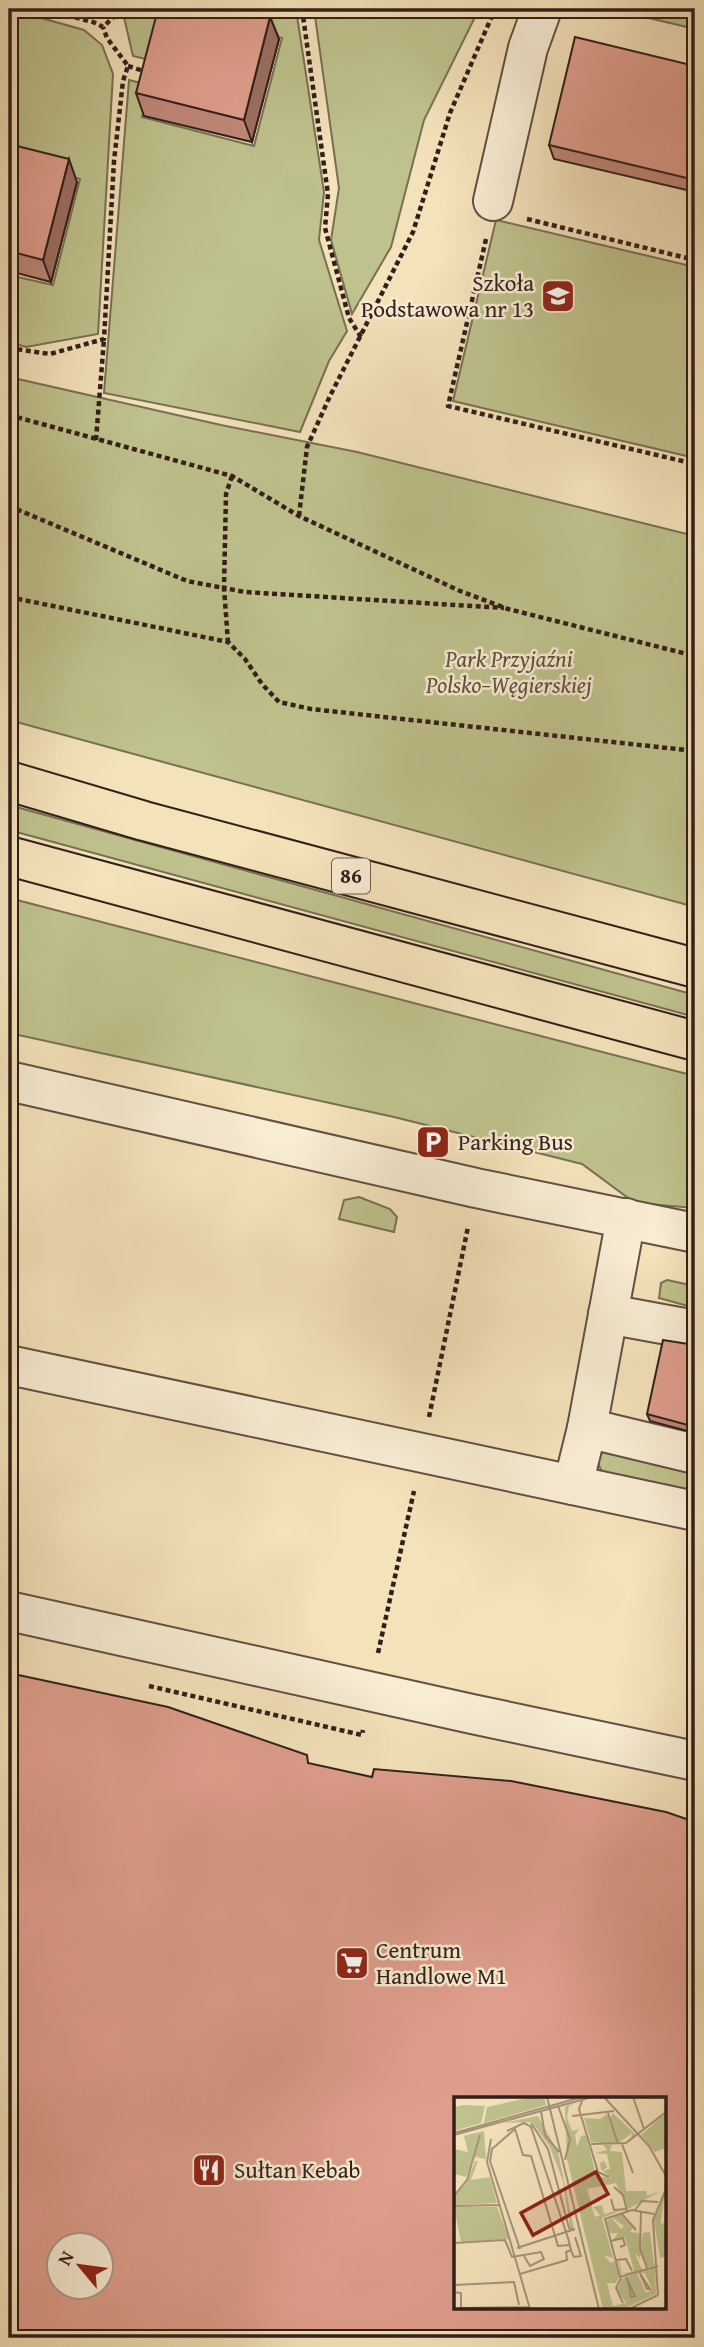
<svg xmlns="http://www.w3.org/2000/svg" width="704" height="2347" font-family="'Gentium Book Plus',serif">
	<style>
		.green { fill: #bfc28d; stroke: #787053; stroke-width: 2 }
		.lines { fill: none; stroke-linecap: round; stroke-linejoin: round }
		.minor-casing { stroke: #625042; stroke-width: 42 }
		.major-casing { stroke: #321f19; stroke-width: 42 }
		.path { stroke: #321f19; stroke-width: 4.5; stroke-dasharray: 5 3.5; stroke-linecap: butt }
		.minor { stroke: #f8ecd3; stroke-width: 38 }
		.major { stroke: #f4e2bb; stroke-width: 38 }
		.wall { fill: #c08879; stroke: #321f19; stroke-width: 2 }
		.shaded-wall { fill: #9c6f63; stroke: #321f19; stroke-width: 2 }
		.building { fill: #df9e8d; stroke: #321f19; stroke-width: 2; fill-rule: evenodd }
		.labels { text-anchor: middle; stroke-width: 5; stroke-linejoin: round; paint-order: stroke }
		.shield { fill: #f8ecd3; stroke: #6d5c51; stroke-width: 2 }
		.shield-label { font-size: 21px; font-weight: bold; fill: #321f19 }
		.poi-label { font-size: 23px; fill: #321f19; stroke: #f8ecd3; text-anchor: start }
		.park-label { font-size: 23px; font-style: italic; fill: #5c503c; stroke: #f8ecd3 }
		.inset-road { fill: none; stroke: #a6947a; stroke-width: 2 }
		.view { fill: #8f2418; fill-opacity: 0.15; stroke: #8f2418; stroke-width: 3.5 }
		.inset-edge { fill: none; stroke: #321f19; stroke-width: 3.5 }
	</style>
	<rect width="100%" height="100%" fill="#f4e2bb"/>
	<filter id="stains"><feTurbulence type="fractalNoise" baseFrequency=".00286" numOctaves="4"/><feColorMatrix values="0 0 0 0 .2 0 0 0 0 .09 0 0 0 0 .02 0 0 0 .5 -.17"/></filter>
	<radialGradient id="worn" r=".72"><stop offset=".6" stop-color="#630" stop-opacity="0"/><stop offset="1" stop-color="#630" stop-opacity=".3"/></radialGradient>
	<g class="green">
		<polygon points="9,9 84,30 102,45 113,74 98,334 26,347 9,342 9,275 53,285 80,179 9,162"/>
		<polygon points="128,9 296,9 324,192 319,240 347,331 329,361 300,432 104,393 129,80 149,85 142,117 254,146 282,38 167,11 154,61 133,56 123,13"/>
		<polygon points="314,9 479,9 424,120 391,247 352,314 331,240 339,188"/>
		<polygon points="695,9 695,29 615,10 615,9"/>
		<polygon points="496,220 695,267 695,458 453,401"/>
		<polygon points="9,377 221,425 357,452 695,536 695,907 9,720"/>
		<polygon points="9,805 695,995 695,1017 9,830"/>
		<polygon points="9,898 695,1076 695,1208 635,1203 582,1164 394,1117 9,1033"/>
		<polygon points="359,1197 390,1209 397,1217 394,1232 339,1219 344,1200"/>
		<polygon points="667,1280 695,1286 695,1308 659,1298 661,1283"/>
		<path d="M605 1450 695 1464V1492L603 1473C597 1464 596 1458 605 1450Z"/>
	</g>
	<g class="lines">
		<g class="minor-casing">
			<g id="minor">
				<polyline points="493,201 528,48 542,9"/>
				<polyline points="9,1081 476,1188 695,1233"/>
				<polyline points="608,1314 695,1330"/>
				<polyline points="9,1365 695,1511"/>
				<polyline points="587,1428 695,1454"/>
				<polyline points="573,1485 587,1428 626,1218"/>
				<polyline points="9,1611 472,1714 695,1761"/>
			</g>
		</g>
		<g class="major-casing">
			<g id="major">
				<polyline points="9,781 144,821 695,968"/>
				<polyline points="9,856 695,1041"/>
			</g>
		</g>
		<g class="path">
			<polyline points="42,9 93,22 103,27 122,9"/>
			<polyline points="302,9 328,194 325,228 349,318 361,337"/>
			<polyline points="128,66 147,72"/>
			<polyline points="527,219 695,260"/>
			<polyline points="486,239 448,406 695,464"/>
			<polyline points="9,348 50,354 104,339 114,161 123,81 128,66 107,38 103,27"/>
			<polyline points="9,415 232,476 299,516 460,591 508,609 695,656"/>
			<polyline points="96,440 104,339"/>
			<polyline points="232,476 226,494 224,588 245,592 504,608"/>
			<polyline points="9,506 187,581 224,588 228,642"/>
			<polyline points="299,516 307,447 330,396 413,232 450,113 495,9"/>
			<polyline points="9,597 228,642 245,659 262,684 279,702 311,709 695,751"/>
			<polyline points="429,1417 468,1227"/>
			<polyline points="378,1653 414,1491"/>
			<polyline points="149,1686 362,1735 363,1730"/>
		</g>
		<use href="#minor" class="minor"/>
		<use href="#major" class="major"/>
	</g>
	<g class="wall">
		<polygon points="270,17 279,39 252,142 144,116 136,93"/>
		<polygon points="695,66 695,192 554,159 549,145"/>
		<polygon points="9,144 77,182 51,282 9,271"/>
		<polygon points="695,1345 695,1433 650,1421 647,1414"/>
	</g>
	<g class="shaded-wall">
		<polygon points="270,17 279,39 252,142 244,120"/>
		<polygon points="69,159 77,182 51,282 43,260"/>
	</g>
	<g class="building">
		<polygon points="158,9 234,9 270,17 244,120 136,93"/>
		<polygon points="575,37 695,66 695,180 549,145"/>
		<polygon points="9,144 69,159 43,260 9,251"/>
		<polygon points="663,1340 695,1345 695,1427 647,1414"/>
		<path d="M9 1673 168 1707 307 1755 308 1763 372 1777 374 1769 511 1781 666 1812 695 1822V2338H9ZM456 2098H664V2307H456ZM60 2245H102V2287H60Z"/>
	</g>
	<defs>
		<g id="school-square" transform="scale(1.75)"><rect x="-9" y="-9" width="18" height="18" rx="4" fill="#8f2418" stroke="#f8ecd3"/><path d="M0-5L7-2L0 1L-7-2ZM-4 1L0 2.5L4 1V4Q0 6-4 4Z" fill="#fff"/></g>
		<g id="parking-square" transform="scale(1.75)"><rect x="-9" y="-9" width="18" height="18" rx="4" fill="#8f2418" stroke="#f8ecd3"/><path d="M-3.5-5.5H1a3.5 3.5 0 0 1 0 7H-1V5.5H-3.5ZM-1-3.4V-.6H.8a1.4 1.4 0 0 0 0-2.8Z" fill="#fff"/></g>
		<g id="supermarket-square" transform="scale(1.75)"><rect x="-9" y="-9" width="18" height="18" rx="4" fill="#8f2418" stroke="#f8ecd3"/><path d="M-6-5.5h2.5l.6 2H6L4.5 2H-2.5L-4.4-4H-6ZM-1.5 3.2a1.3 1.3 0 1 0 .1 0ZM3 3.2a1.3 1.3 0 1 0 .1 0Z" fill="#fff"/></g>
		<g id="restaurant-square" transform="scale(1.75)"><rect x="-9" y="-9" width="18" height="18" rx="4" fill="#8f2418" stroke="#f8ecd3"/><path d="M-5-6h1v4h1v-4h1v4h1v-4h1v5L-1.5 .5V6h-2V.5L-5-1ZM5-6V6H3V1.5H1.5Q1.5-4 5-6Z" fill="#fff"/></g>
	</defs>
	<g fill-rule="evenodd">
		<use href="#school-square" x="558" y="296"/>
		<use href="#parking-square" x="433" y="1142"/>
		<use href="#supermarket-square" x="352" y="1963"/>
		<use href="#restaurant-square" x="209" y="2170"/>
	</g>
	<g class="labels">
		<rect class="shield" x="332" y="858.5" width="38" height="35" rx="5"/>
		<g class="shield-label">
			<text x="351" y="883">86</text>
		</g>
		<g class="poi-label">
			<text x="534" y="291" text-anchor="end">Szkoła<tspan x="534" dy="26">Podstawowa nr 13</tspan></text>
			<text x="458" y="1150">Parking Bus</text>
			<text x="376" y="1958">Centrum<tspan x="376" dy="26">Handlowe M1</tspan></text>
			<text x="234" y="2178">Sułtan Kebab</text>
		</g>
		<g class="park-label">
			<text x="509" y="667">Park Przyjaźni<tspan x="509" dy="26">Polsko–Węgierskiej</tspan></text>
		</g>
	</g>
	<g transform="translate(454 2097)">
		<rect width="212" height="212" fill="#f4e2bb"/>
		<path d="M78 0H90L92 8 30 26 33 10ZM122 6 115 9 113 21 118 34 125 32 121 38 123 50 127 39 132 38 142 79 157 81 147 72 146 66 150 64 153 70 149 74 156 72 153 57 141 56 153 53 149 48H158L156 54 168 55 172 94H192L193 99 207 94 174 112 162 86 133 92 141 120 146 118 139 110 148 108 150 117 171 112 148 121 159 161 149 158 157 166 161 164 165 180 162 186H153L159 209 172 206 163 193 168 182 183 176 192 196 198 192 191 176H186L201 170 202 197 169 212H149L113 62 111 11 112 9ZM10 8 31 9 27 26 0 34V10ZM159 16 182 38 177 41 178 36 163 47 137 45 130 21 146 22 153 17 164 44 156 22ZM212 16V51L201 55 187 38ZM84 19 104 55 120 132 116 130 109 84 96 50 78 25 49 26ZM30 34 32 62 21 60 12 80 0 77V52L14 55 10 39 5 40ZM21 64H24L17 83 36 80 43 106 0 108V100L13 85ZM211 96 207 122V128L212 123V160L206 161 200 123ZM0 110H43L55 142 7 145ZM166 117 179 131 176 135 186 136V154L189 136 196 135 200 169 193 170 187 155 186 161 181 157 188 173 177 177H167L164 164 165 163 168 177 180 174 171 140 159 143 164 136H156L152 124 158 121 167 132 170 129 159 121Z" fill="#bfc28d"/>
		<path class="inset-road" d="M93 0 145 212M150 0 195 49 212 79M179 0 190 32M128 4 125 12 144 75 155 80M104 9 116 42 111 63M87 14 91 38 105 55M154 16 164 47M118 19 160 14M77 26 94 52 115 131 120 133M53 34 70 26 77 30 114 141 117 153 112 155M0 36 128 0M0 38 138 0M37 42 33 65 76 212M137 47 172 46 212 15M168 47 179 76M160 90 169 98 173 114M0 99 13 83 26 38M157 102 160 113 172 112M0 109 46 108M181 113 188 104 204 105M187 114 186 152 193 171M167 116 182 133M200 117 178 113 151 122 166 180 204 169M157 144 169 141 171 148 166 150M0 146 51 143 58 160 87 155 90 162 76 169 70 159M63 151 121 132M66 152 36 64 38 52 61 32 69 58 77 59 104 149 115 148M117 154 120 160 127 159 121 140M162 163 172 162 178 174M185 174 193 192H196L187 178M66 177 113 163 112 154M172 180 181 199 177 200 174 184M167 181 162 191 169 206M0 188 60 185 65 208M0 195 7 196V212M204 198 199 123 212 92M7 211 76 210M175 212 204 198"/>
		<path class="view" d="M142 75 154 97 79 138 67 116Z"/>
		<rect width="212" height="212" class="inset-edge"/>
	</g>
	<rect width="704" height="2347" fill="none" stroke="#f4e2bb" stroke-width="35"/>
	<rect x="10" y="10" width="683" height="2326" fill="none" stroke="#321f19" stroke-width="3.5"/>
	<rect x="18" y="18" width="669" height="2312" fill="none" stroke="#321f19" stroke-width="2"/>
	<g transform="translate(80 2266) rotate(299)"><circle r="33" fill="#f8ecd3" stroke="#a99a89" stroke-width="2"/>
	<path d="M0-5L12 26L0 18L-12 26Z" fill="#8f2418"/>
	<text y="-10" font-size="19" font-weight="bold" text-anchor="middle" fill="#321f19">N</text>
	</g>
	<rect width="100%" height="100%" filter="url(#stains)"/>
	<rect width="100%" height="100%" fill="url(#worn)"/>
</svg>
